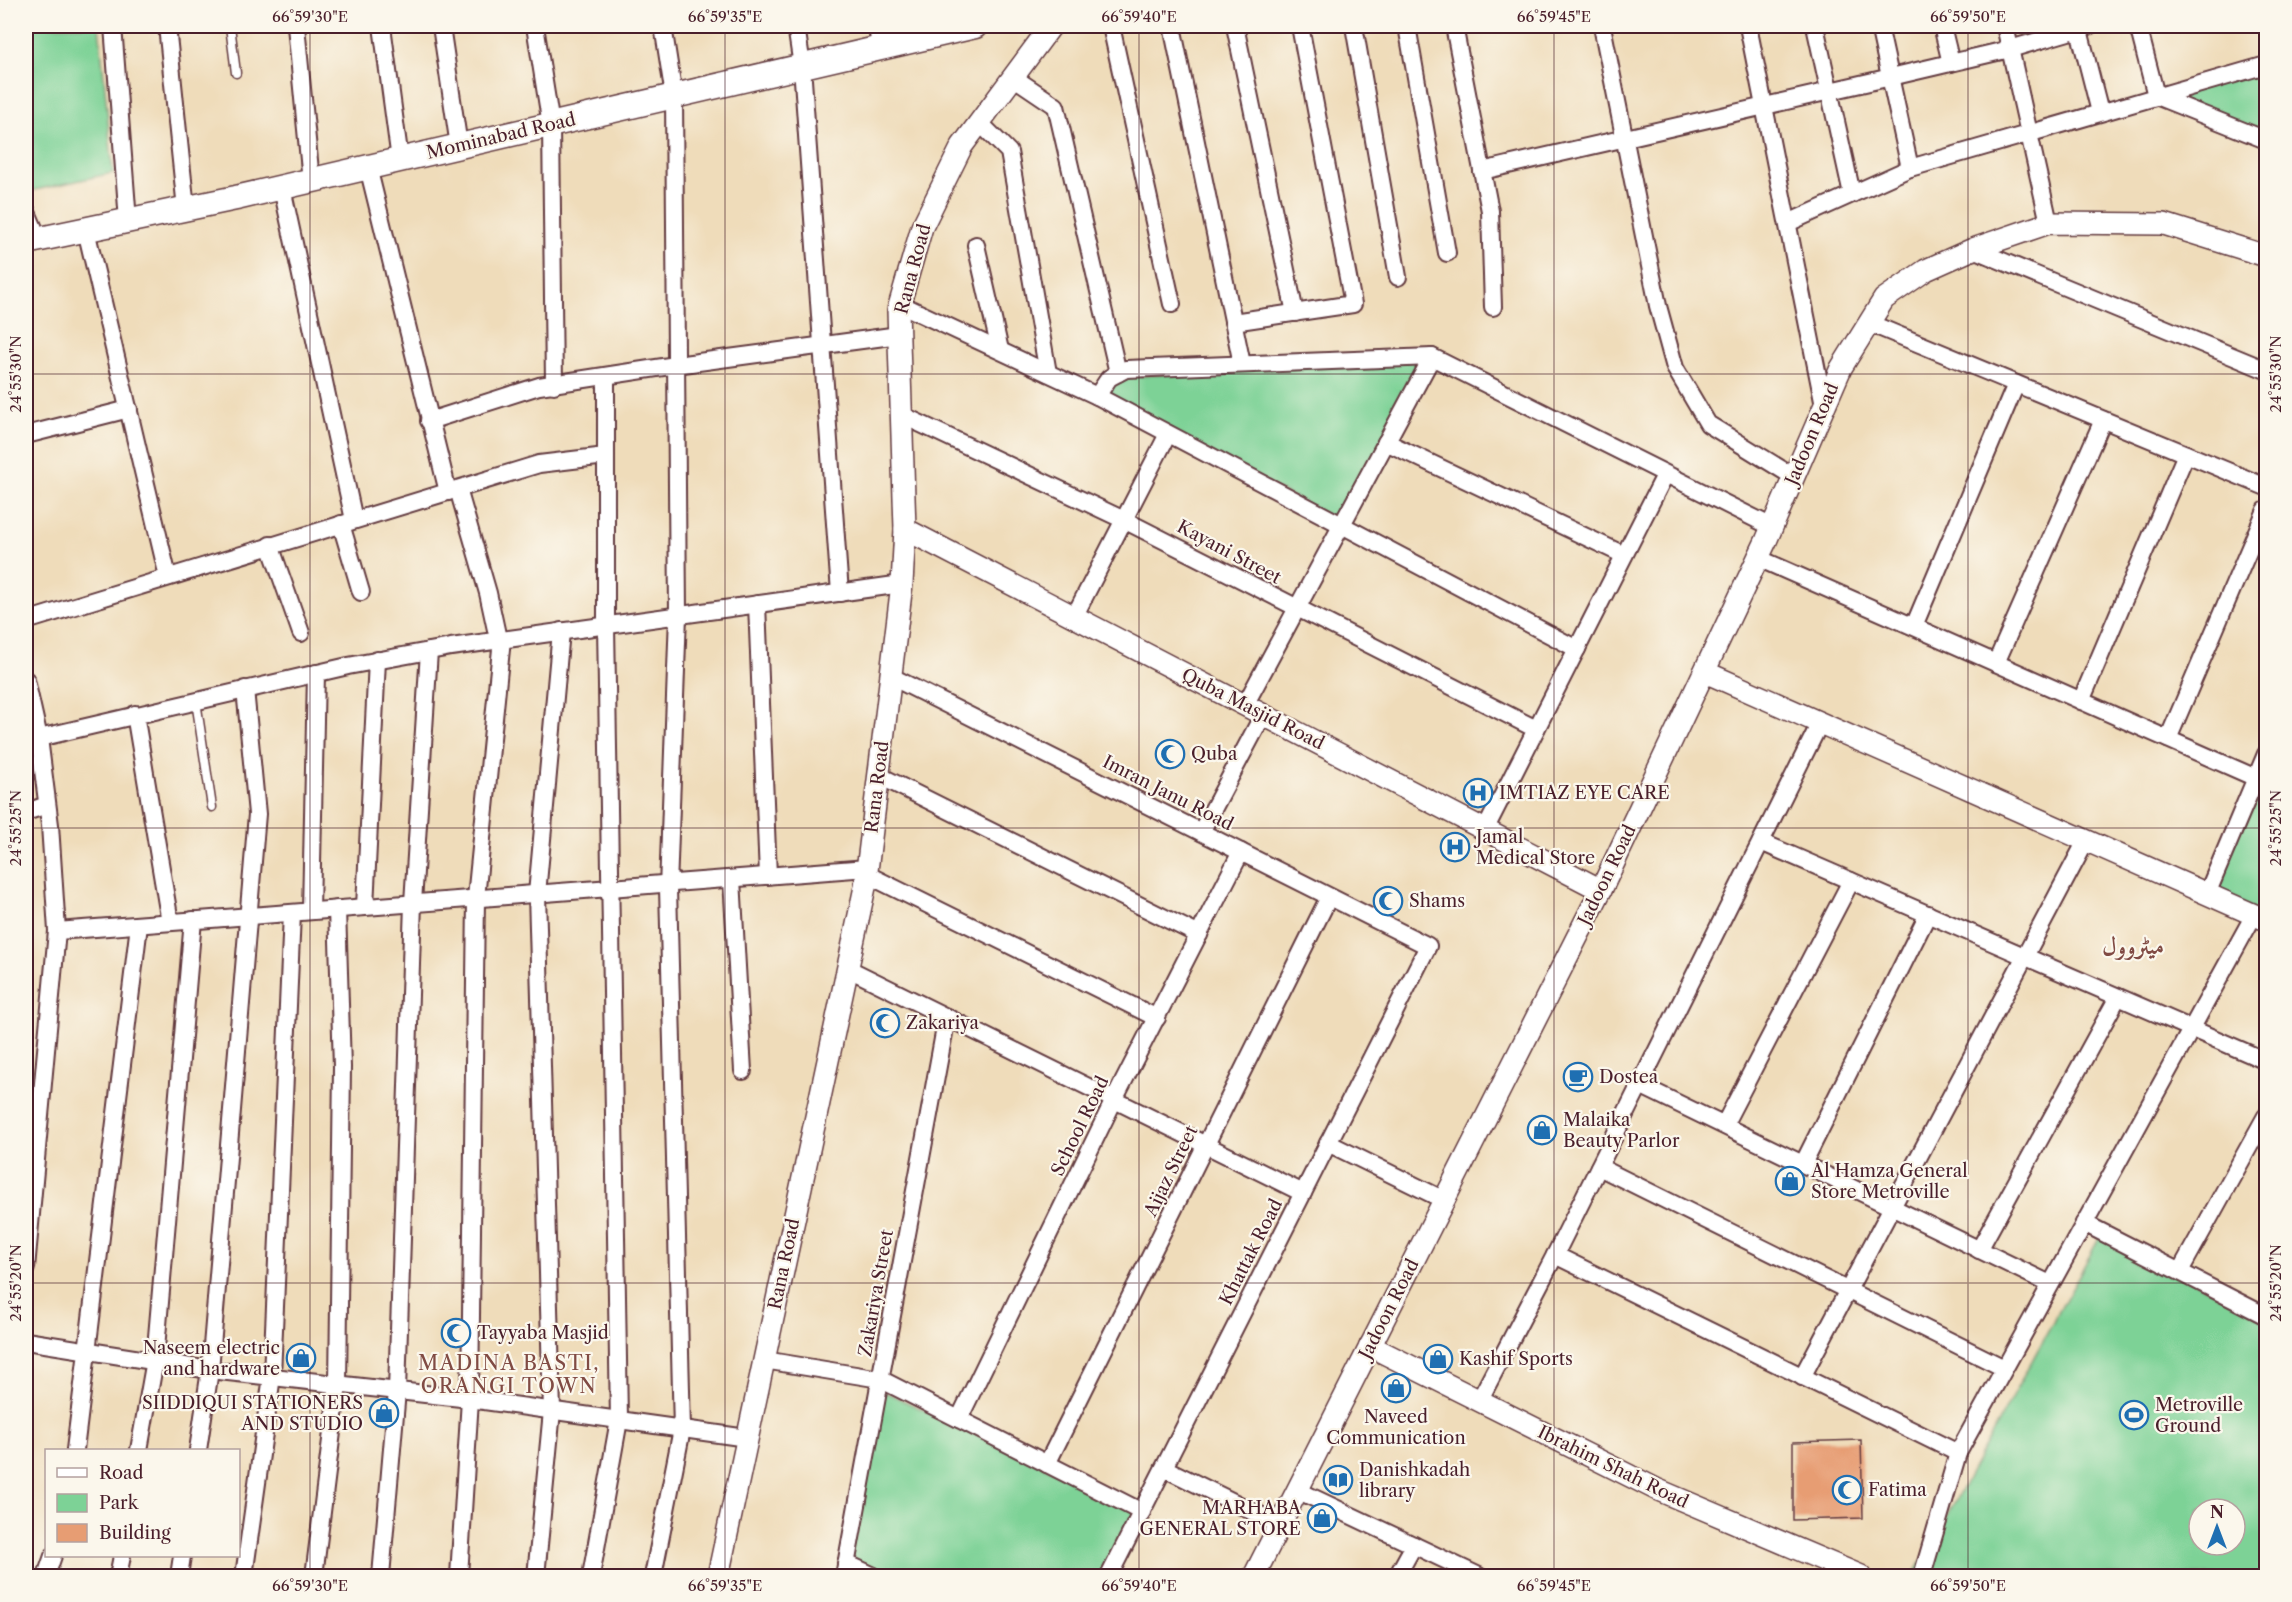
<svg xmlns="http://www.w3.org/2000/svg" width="2292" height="1602" font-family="'Libre Caslon Text',Amiri,serif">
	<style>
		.green { fill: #7dd296; stroke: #647860; stroke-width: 1.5; fill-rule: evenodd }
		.building { fill: #e79d73 }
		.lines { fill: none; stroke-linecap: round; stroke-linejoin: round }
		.service-casing { stroke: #633b40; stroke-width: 11 }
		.minor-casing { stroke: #633b40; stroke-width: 20 }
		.tertiary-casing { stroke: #633b40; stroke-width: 24 }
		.secondary-casing { stroke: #633b40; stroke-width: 27 }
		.service { stroke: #fff; stroke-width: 8 }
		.minor { stroke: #fff; stroke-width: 16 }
		.tertiary { stroke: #fff; stroke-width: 21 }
		.secondary { stroke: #fff; stroke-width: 24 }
		.ticks { fill: none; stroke: #4a1f2b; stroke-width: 1.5; stroke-opacity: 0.45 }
		.labels { text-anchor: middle; stroke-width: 4.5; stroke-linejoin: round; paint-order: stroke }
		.street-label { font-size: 18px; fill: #4a1f2b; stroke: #fbf7ec }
		.poi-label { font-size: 18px; fill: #4a1f2b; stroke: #fbf7ec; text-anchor: start }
		.neighbourhood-label { font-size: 20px; letter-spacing: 1.5px; fill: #814b44; stroke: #fbf7ec }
		.district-label { font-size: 24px; font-weight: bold; fill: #814b44; stroke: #fbf7ec }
		.neatline { fill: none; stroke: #4a1f2b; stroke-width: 2 }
		.ticks-label { font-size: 15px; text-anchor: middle; fill: #4a1f2b }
	</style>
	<rect width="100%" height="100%" fill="#fbf7ec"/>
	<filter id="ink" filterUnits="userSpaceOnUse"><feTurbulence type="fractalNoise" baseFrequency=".0167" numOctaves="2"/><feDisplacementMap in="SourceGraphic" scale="12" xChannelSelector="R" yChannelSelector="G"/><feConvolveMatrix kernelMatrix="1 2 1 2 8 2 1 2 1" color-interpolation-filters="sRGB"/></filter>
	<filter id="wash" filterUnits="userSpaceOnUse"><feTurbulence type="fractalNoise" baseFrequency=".008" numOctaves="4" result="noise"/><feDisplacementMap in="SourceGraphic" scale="24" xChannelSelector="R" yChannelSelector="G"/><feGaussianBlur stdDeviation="1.35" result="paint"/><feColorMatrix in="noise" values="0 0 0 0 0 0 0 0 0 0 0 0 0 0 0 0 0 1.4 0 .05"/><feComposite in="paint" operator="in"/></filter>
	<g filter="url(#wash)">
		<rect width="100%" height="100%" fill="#efdcba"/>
		<g class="green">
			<polygon points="35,26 99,26 113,173 26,192 26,30"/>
			<polygon points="2266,65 2266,140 2156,96"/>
			<polygon points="1432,357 1343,523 1097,396 1109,378"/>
			<polygon points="2266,756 2266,920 2207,894"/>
			<path d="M2102 1233 2266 1320V1576L1915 1574ZM2199 1509H2235V1545H2199Z"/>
			<polygon points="879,1389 1142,1512 1109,1576 874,1576 846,1563"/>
		</g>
		<g id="blocks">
			<polygon class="building" points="1861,1440 1863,1518 1793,1520 1793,1442"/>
		</g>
	</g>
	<g filter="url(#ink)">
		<use href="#blocks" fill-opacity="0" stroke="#633b40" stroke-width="1.5"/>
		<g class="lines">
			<g class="service-casing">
				<g id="service">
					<polyline points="230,26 236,73"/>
					<polyline points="196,701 212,807"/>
				</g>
			</g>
			<g class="minor-casing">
				<g id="minor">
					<polyline points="113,26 128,221"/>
					<polyline points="167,26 186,209"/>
					<polyline points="296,26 311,181"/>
					<polyline points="382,26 400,160"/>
					<polyline points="441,26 459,146"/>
					<polyline points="535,26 551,125 554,385"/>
					<polyline points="796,26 802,66 840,593"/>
					<polyline points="877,26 880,48"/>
					<polyline points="1111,26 1172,304"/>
					<polyline points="1172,26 1242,364"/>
					<polyline points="1235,26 1295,313"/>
					<polyline points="1354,26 1398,277"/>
					<polyline points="1407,26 1447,253"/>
					<polyline points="1454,26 1490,211 1493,307"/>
					<polyline points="1602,26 1658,306 1675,368 1708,424 1794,477"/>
					<polyline points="1748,26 1824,406"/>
					<polyline points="1815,26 1852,194"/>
					<polyline points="1879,26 1910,168"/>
					<polyline points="1942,26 1951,63"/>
					<polyline points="2005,26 2049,223"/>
					<polyline points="2078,26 2100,112"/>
					<polyline points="2138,26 2156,96 2266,140"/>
					<polyline points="1013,77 1056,106 1118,373"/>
					<polyline points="980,123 1009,152 1048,373"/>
					<polyline points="368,167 448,492"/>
					<polyline points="1482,171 1891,77 2010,49 2089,26"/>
					<polyline points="282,188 354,520"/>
					<polyline points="26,210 39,240"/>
					<polyline points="1788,223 1910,168 2266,65"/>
					<polyline points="86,230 168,577"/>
					<polyline points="976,245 1000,350"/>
					<polyline points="1973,249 2266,370"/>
					<polyline points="900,304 1097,396 1577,649"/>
					<polyline points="1233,322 1353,304 1300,26"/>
					<polyline points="1869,323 2266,487"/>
					<polyline points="1097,396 1109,378 1126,369 1432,357 1772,527"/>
					<polyline points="902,415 1124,520 1536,729"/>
					<polyline points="429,421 539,386 676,365 899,335"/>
					<polyline points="26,435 129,409"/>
					<polyline points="1386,442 1624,555"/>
					<polyline points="458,489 488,593 498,639"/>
					<polyline points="341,524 361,592"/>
					<polyline points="270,545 301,633"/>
					<polyline points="1758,558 2256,778"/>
					<polyline points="757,604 768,876"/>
					<polyline points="1074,617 1168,434"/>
					<polyline points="26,621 539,464 606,456"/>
					<polyline points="1914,626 2016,384"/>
					<polyline points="1996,663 2103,420"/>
					<polyline points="890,676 1428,946 1109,1576"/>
					<polyline points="26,680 39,738 50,825 57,931 26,1268"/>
					<polyline points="2081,701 2186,454"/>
					<polyline points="1245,705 1432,357"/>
					<polyline points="135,714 170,922"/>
					<polyline points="2168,739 2266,510"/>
					<polyline points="26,741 348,666 451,647 902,584"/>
					<polyline points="878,775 1199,935"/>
					<polyline points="26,812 47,805"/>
					<polyline points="1485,830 1665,475"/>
					<polyline points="1201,832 1263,715"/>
					<polyline points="1761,842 2266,1061"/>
					<polyline points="866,874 1157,1018"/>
					<polyline points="732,879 743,1071"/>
					<polyline points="2207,894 2266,754"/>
					<polyline points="365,907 377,660"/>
					<polyline points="311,911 316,673"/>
					<polyline points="57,931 867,868"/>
					<polyline points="847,968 1303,1193"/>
					<polyline points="1640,1085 2050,1284"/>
					<polyline points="1724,1125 1851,881"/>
					<polyline points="1328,1143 1444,1200"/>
					<polyline points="1803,1164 1928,914"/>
					<polyline points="1599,1167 2004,1368"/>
					<polyline points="2084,1223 2266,1316"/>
					<polyline points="1979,1250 2118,997"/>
					<polyline points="1555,1255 1958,1453"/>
					<polyline points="2180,1271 2266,1116"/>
					<polyline points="26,1341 210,1370 470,1399 747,1438"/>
					<polyline points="764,1360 880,1379 1142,1512"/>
					<polyline points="1802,1377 2086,841"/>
					<polyline points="1479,1401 1555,1255 1820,723"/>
					<polyline points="959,1419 1114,1100 1241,852"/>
					<polyline points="75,1450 139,925"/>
					<polyline points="139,1450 155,1360 193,920"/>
					<polyline points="198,1450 210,1370 257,814 245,689"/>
					<polyline points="1047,1464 1329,897"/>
					<polyline points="1164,1468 1280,1525"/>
					<polyline points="1297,1490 1479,1576"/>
					<polyline points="846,1563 874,1576"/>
					<polyline points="46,1576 53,1556"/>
					<polyline points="118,1576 122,1556"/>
					<polyline points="179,1576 182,1556"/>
					<polyline points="244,1576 272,1376 292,913"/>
					<polyline points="314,1576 338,1384 342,1067 337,909"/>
					<polyline points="381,1576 397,1391 413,903 429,651"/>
					<polyline points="459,1576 470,1399 476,898 502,639"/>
					<polyline points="536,1576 552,1411 537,894 561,631"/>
					<polyline points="591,1576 619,1420 606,625 606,378"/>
					<polyline points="653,1576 682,1429 668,888 678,615 674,96 663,26"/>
					<polyline points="844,1576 947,1017"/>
					<polyline points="1397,1576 1414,1545"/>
					<polyline points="1922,1576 1958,1453 2254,915"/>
				</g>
			</g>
			<g class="tertiary-casing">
				<g id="tertiary">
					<polyline points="905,529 1601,890"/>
					<polyline points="1705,672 2266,920"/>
					<polyline points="1370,1346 1656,1489 1861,1576"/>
					<polyline points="718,1576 865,887 902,584 905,529 898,310 922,227 962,146 1051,26"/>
					<polyline points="1254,1576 1601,890 1766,541 1841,368 1884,299 1926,270 1973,249 2049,223 2164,224 2266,256"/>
				</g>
			</g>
			<g class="secondary-casing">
				<polyline id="secondary" points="26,242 236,198 975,26"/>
			</g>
			<use href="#service" class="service"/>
			<use href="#minor" class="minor"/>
			<use href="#tertiary" class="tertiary"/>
			<use href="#secondary" class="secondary"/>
		</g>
	</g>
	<path class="ticks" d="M310 26V1576M725 26V1576M1139 26V1576M1554 26V1576M1968 26V1576M26 374H2266M26 828H2266M26 1283H2266"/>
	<defs>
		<g id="mosque-ring" transform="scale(1.5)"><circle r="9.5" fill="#fbf7ec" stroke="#1f6fb2" stroke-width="1.5"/><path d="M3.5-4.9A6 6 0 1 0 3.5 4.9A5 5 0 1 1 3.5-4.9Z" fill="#1f6fb2"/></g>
		<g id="hospital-ring" transform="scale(1.5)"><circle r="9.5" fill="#fbf7ec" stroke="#1f6fb2" stroke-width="1.5"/><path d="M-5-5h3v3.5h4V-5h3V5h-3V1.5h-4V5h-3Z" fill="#1f6fb2"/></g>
		<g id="cafe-ring" transform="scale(1.5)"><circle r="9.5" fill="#fbf7ec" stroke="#1f6fb2" stroke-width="1.5"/><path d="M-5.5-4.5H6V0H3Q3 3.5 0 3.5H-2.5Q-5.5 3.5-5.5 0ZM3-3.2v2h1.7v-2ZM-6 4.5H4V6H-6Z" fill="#1f6fb2"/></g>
		<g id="shop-ring" transform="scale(1.5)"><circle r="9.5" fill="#fbf7ec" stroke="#1f6fb2" stroke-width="1.5"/><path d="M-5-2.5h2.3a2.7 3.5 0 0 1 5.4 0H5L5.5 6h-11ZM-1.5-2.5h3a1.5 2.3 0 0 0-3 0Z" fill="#1f6fb2"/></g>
		<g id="stadium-ring" transform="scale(1.5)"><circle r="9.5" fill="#fbf7ec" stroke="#1f6fb2" stroke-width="1.5"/><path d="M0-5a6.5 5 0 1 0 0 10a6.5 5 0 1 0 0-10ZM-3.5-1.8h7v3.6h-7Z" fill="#1f6fb2"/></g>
		<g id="library-ring" transform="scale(1.5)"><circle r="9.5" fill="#fbf7ec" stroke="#1f6fb2" stroke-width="1.5"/><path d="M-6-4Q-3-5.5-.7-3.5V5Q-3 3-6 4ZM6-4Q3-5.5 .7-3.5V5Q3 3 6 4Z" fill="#1f6fb2"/></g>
	</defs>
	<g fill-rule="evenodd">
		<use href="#mosque-ring" x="1170" y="754"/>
		<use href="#hospital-ring" x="1478" y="793"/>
		<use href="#hospital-ring" x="1455" y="847"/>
		<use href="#mosque-ring" x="1388" y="901"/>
		<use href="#mosque-ring" x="885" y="1023"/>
		<use href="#cafe-ring" x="1578" y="1077"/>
		<use href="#shop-ring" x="1542" y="1130"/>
		<use href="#shop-ring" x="1790" y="1181"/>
		<use href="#mosque-ring" x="456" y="1333"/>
		<use href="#shop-ring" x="301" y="1358"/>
		<use href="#shop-ring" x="1438" y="1359"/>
		<use href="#shop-ring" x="1396" y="1388"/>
		<use href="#shop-ring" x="384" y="1413"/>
		<use href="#stadium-ring" x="2134" y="1415"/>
		<use href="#library-ring" x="1338" y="1480"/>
		<use href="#mosque-ring" x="1847" y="1490"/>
		<use href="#shop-ring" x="1322" y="1518"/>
	</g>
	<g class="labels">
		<g class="street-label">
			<text transform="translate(501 136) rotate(-13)" y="6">Mominabad Road</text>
			<text transform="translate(913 269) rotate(-75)" y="6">Rana Road</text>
			<text transform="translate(1812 434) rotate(-67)" y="6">Jadoon Road</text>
			<text transform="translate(1229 552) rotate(28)" y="6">Kayani Street</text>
			<text transform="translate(1253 709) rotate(27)" y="6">Quba Masjid Road</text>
			<text transform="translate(877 787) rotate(-83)" y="6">Rana Road</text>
			<text transform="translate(1168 793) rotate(27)" y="6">Imran Janu Road</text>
			<text transform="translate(1607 875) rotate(-64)" y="6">Jadoon Road</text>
			<text transform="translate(1080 1126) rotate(-64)" y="6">School Road</text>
			<text transform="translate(1171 1171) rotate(-64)" y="6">Aijaz Street</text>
			<text transform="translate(1251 1252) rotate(-63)" y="6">Khattak Road</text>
			<text transform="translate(784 1264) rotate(-78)" y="6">Rana Road</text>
			<text transform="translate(876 1293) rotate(-80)" y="6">Zakariya Street</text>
			<text transform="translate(1389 1309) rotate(-63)" y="6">Jadoon Road</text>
			<text transform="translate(1613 1467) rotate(26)" y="6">Ibrahim Shah Road</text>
		</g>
		<g class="poi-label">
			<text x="1191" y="760">Quba</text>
			<text x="1499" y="799">IMTIAZ EYE CARE</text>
			<text x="1476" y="843">Jamal<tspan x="1476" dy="21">Medical Store</tspan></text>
			<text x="1409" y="907">Shams</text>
			<text x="906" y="1029">Zakariya</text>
			<text x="1599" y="1083">Dostea</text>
			<text x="1563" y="1126">Malaika<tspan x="1563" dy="21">Beauty Parlor</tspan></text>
			<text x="1811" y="1177">Al Hamza General<tspan x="1811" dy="21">Store Metroville</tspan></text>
			<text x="477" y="1339">Tayyaba Masjid</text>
			<text x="280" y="1354" text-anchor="end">Naseem electric<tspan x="280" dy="21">and hardware</tspan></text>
			<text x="1459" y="1365">Kashif Sports</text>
			<text x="363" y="1409" text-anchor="end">SIIDDIQUI STATIONERS<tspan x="363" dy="21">AND STUDIO</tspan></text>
			<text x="2155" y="1411">Metroville<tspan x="2155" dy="21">Ground</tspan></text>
			<text x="1396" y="1423" text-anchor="middle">Naveed<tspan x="1396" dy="21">Communication</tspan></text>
			<text x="1359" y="1476">Danishkadah<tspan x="1359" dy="21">library</tspan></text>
			<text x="1868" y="1496">Fatima</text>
			<text x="1301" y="1514" text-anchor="end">MARHABA<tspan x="1301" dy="21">GENERAL STORE</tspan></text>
		</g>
		<g class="neighbourhood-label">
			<text x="509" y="1370">MADINA BASTI,<tspan x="509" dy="23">ORANGI TOWN</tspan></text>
		</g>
		<g class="district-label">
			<text x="2133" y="954">میٹروول</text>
		</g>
	</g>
	<rect width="2292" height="1602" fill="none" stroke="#fbf7ec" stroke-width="66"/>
	<rect x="45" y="1449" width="195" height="108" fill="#fbf7ec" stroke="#b4a19f" stroke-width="1.5"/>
	<rect x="57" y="1468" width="30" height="9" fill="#ffffff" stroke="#b4a19f" stroke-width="1.5"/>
	<text x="99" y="1479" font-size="18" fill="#4a1f2b">Road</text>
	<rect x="57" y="1494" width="30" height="18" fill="#7dd296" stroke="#b4a19f" stroke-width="1.5"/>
	<text x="99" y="1509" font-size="18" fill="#4a1f2b">Park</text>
	<rect x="57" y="1524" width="30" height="18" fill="#e79d73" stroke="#b4a19f" stroke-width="1.5"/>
	<text x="99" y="1539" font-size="18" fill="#4a1f2b">Building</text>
	<g transform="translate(2217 1527)"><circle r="28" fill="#fbf7ec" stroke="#b4a19f" stroke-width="1.5"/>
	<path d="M0-4.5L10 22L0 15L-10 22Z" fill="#1f6fb2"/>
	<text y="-9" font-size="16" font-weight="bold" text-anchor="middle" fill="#4a1f2b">N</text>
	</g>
	<rect x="33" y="33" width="2226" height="1536" class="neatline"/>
	<g class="ticks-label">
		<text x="310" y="22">66°59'30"E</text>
		<text x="725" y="22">66°59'35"E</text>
		<text x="1139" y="22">66°59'40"E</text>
		<text x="1554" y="22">66°59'45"E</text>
		<text x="1968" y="22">66°59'50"E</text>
		<text transform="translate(16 374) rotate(-90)" y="5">24°55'30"N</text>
		<text transform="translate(2276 374) rotate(-90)" y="5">24°55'30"N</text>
		<text transform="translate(16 828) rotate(-90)" y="5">24°55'25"N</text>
		<text transform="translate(2276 828) rotate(-90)" y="5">24°55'25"N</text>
		<text transform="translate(16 1283) rotate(-90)" y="5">24°55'20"N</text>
		<text transform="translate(2276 1283) rotate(-90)" y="5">24°55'20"N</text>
		<text x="310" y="1591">66°59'30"E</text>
		<text x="725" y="1591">66°59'35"E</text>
		<text x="1139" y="1591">66°59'40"E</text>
		<text x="1554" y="1591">66°59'45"E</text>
		<text x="1968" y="1591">66°59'50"E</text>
	</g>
</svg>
